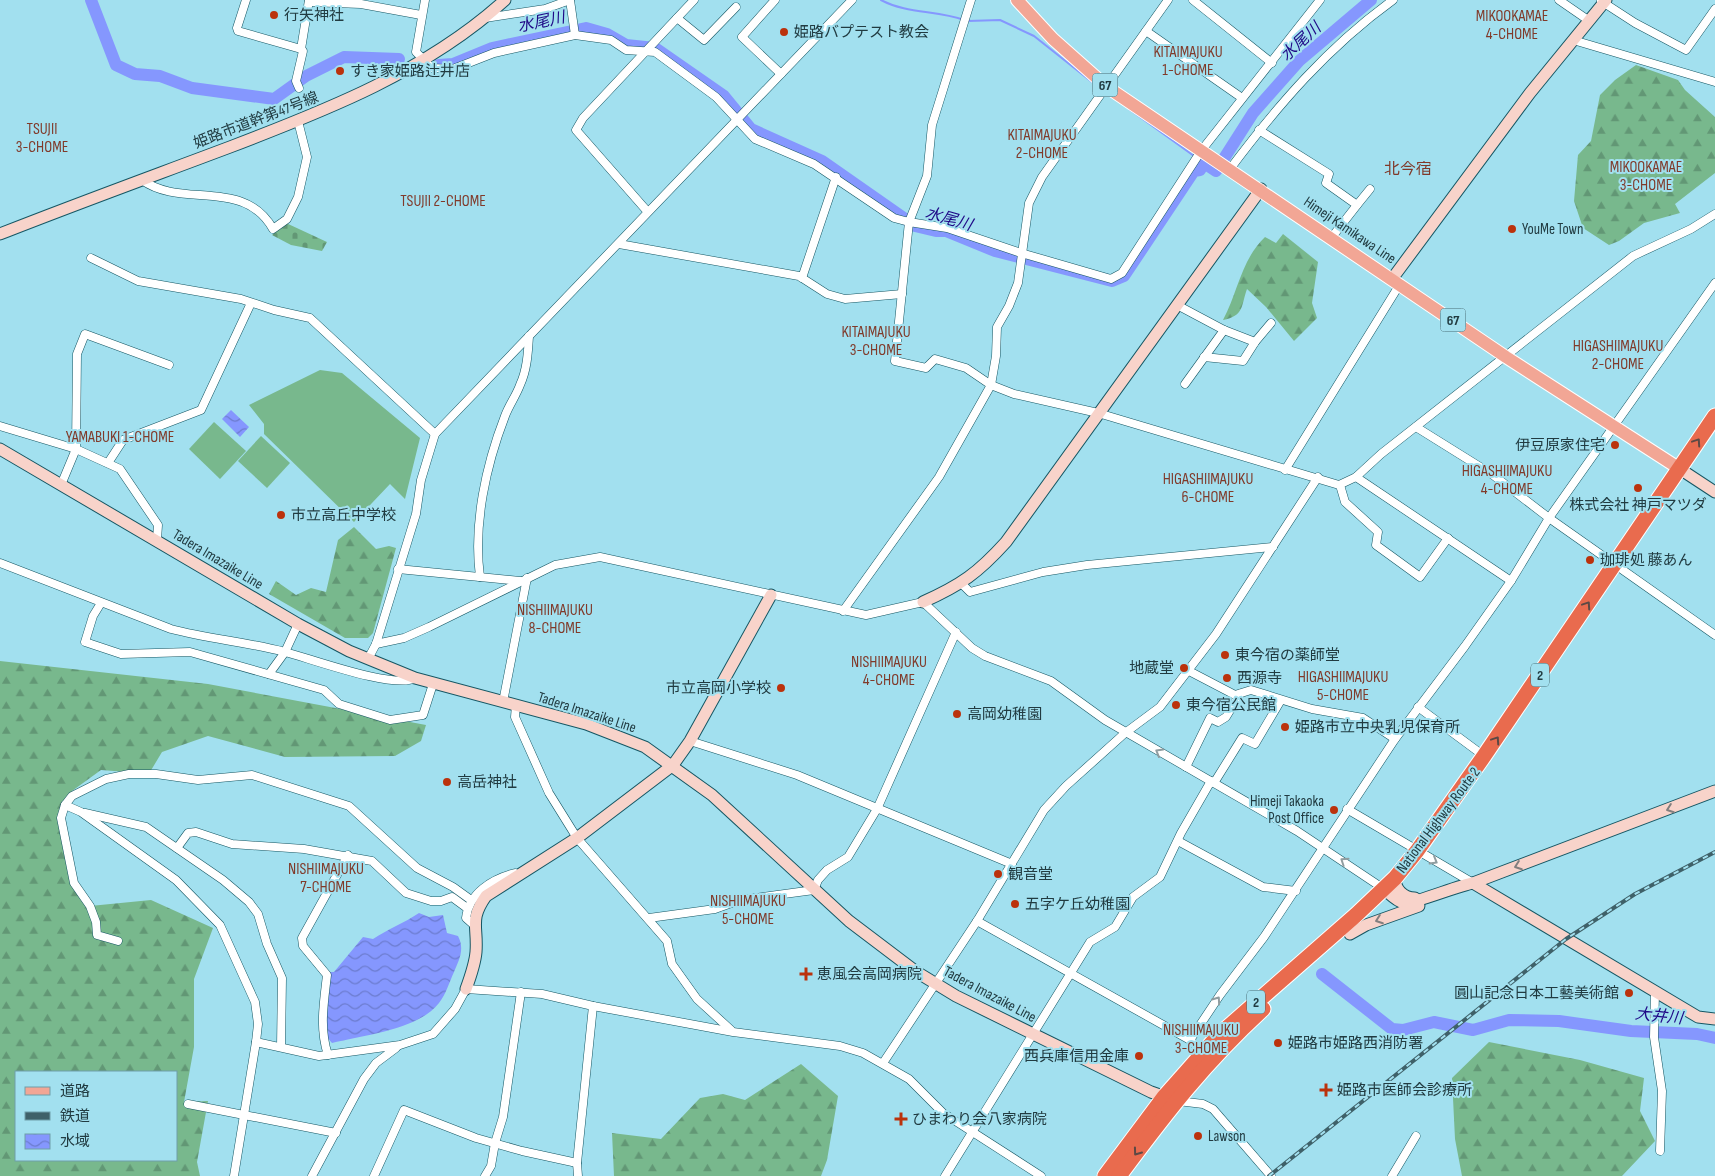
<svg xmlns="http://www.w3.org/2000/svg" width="1715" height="1176" font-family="'Sofia Sans Condensed','Noto Sans JP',sans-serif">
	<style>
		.grass { fill: #78b88d }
		.forest { fill: url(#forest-firs); fill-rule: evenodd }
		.cemetery { fill: url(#cemetery-stones) }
		.water { fill: url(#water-waves) }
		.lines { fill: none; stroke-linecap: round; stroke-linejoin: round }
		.stream { stroke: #8597fe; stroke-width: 2 }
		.river { stroke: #8597fe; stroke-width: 12 }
		.street-casing { stroke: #155663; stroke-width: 9 }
		.secondary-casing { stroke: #155663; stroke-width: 13 }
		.primary-casing { stroke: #fff; stroke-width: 14 }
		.highway-casing { stroke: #fff; stroke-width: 17 }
		.street { stroke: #fff; stroke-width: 8 }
		.secondary { stroke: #f8d3ca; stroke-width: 11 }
		.primary { stroke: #f2a695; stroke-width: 12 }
		.highway { stroke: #e96b4e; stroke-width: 15 }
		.rail-casing { stroke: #3f6169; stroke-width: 4 }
		.rail { stroke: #a2e0ef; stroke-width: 2; stroke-dasharray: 5.5; stroke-linecap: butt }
		.oneway { stroke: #5d4945 }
		.oneway2 { stroke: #909da0 }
		.oneway3 { stroke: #827f7f }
		.poi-dot { fill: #bb320c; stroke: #a2e0ef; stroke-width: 2 }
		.labels { text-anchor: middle; stroke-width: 4; stroke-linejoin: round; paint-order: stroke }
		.shield { fill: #a2e0ef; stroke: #486c75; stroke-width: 1 }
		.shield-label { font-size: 14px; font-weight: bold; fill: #213b41 }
		.poi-label { font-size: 15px; fill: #213b41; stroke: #a2e0ef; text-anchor: start }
		.street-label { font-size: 15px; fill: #213b41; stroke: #a2e0ef }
		.neighbourhood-label { font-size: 16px; fill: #803a2a; stroke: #a2e0ef }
		.water-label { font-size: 16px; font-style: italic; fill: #1f0987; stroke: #a2e0ef }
	</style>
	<defs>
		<pattern id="forest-firs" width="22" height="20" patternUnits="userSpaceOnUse" patternTransform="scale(1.25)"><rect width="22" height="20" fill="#78b88d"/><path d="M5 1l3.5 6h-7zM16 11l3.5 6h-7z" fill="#629775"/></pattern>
		<pattern id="cemetery-stones" width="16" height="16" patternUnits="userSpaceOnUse" patternTransform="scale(1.25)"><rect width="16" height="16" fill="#78b88d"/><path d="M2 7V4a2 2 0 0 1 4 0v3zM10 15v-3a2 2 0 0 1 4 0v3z" fill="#629775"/></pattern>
		<pattern id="water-waves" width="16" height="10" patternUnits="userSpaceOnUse" patternTransform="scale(1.25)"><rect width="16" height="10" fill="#8597fe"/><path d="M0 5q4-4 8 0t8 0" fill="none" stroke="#6c7ccf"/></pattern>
	</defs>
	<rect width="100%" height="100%" fill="#a2e0ef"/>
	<g class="grass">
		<polygon points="320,370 342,373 420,438 405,499 390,484 354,522 264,434 264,424 249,405"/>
		<polygon points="214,422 246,451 220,479 189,449"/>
		<polygon points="261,436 290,463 267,488 238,461"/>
	</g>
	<g class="forest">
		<polygon points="1636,65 1678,80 1685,90 1715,117 1715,173 1675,204 1680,213 1644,223 1619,241 1609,245 1583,228 1574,201 1578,155 1591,141 1600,95 1615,80"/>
		<path d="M1283 234 1318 262 1312 303 1317 318 1294 341 1266 307 1247 289C1241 306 1244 316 1223 320 1238 292 1241 260 1265 237L1276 243Z"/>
		<polygon points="354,527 376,549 389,546 396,548 373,633 368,638 345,638 269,594 276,581 296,595 311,588 326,592 338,540"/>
		<path d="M0 661 208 684 426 725 421 741 395 756 285 757 208 736 162 752 150 772 140 773 101 770 72 791 62 824 69 868 90 906 151 900 213 928 194 979V1047L184 1102 208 1101 197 1162 200 1176H0ZM16 1072H176V1160H16Z"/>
		<polygon points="1489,1042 1580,1060 1644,1078 1640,1111 1655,1141 1622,1176 1462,1176 1455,1139 1452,1078"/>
		<polygon points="801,1064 838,1096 827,1160 821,1176 614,1176 612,1133 661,1139 700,1098 723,1094 745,1100"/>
	</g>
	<polygon class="cemetery" points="286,223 327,242 322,251 291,245 272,235"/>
	<g class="water">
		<polygon points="231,410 249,427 240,437 222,419"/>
		<path d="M419 913 429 917 443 915 447 933 458 936C465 949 459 960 454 972 449 983 446 994 439 1003 418 1030 364 1035 332 1043L324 1034 325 1002 330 972H334L363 937 373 939C388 929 404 923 419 913Z"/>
	</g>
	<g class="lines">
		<g class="stream">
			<path d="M881 0C907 14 937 10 964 20"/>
			<polyline points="968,21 1000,20 1034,36 1097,86"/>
			<polyline points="1129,109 1194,156"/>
			<polyline points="1198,159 1204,163"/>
		</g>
		<g class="river">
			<polyline points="91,0 116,65 135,74 160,76 192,88 274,99 306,76 344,57 399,59"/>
			<polyline points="439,65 453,64 492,48 586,28 607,34 626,45 655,48 724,96 751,129 822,161 915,226 936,231 946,231 995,251 1112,281 1124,276 1194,171 1200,170 1204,163 1216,171 1253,113 1299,61 1371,0"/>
			<polyline points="1322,974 1392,1029 1403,1030 1434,1022 1473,1030 1509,1020 1559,1021 1631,1031 1697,1034 1715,1038"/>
		</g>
		<g class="street-casing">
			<g id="street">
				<polyline points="246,0 237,28 238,31 301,49 309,0"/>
				<polyline points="425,0 416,52 432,68 453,69 494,53 575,35 611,40 626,50 655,52 716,97 755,139 814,164 894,218 909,222 927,176 932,125 971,0"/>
				<polyline points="570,0 575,35"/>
				<polyline points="775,0 742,37 781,74"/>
				<polyline points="1193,0 1272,63"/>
				<polyline points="1320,0 1201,151 1122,273 1111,279 1021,253 947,228 909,222 895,361 926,368 935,359 966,368 991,385 1014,394 1098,413 1339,485 1356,477 1381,454 1633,256 1691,229 1715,214"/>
				<polyline points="1559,0 1588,20"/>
				<polyline points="1601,1 1635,23 1686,50 1715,9"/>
				<polyline points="309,2 361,4 421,15"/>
				<polyline points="485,18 545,9 570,0"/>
				<polyline points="677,18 704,40 736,7"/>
				<polyline points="1146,31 1242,98"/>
				<polyline points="1573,40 1715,82"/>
				<polyline points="299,88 296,81 303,51 301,49"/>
				<polyline points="1259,130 1329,174 1326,183 1357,205 1332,237"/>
				<path d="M1230 169C1278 105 1328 47 1393 0"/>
				<path d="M142 180C182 209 244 177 273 229L287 219 298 197 307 157 298 121"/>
				<polyline points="1357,205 1370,189"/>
				<polyline points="647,211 576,130 583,118 694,0"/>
				<polyline points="619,244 799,276 827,294 845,299 902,294"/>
				<polyline points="91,258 138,281 241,299 274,310 310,318 435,434"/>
				<polyline points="802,278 836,177"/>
				<polyline points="1177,305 1224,330 1255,342"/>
				<polyline points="1204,357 1243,361 1255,342 1271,323"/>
				<polyline points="1185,384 1224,330"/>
				<polyline points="0,426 76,449 120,469 158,525 157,540"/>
				<polyline points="1416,427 1493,475 1549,518 1715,635"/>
				<polyline points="108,463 123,440 201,410 251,303"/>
				<polyline points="1285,470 1400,284"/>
				<polyline points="1356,477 1511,581"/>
				<polyline points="61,485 76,449 77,354 85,334 169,365"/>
				<polyline points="1340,485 1345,502 1378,532 1376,545 1420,577 1448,538"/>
				<path d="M0 563 171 629C209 639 247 642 285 652 309 658 395 690 415 678"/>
				<polyline points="398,569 520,581"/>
				<path d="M480 577C473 524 486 465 505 416 509 405 516 396 520 385 527 370 528 353 529 336"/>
				<polyline points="962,584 970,592 1043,572 1087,565 1273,547"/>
				<polyline points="101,603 93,616 85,642 121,654 190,652 324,690 339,704 390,720 423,715 433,684"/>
				<polyline points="843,611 939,477 991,385 996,356 997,327 1009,306 1018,283 1029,203 1042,177 1168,0"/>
				<polyline points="376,644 404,638 429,627 555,565 600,557 866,615 923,602 972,648 985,656 1051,681 1105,720 1297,831 1384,889"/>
				<polyline points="368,659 376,644 416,514 421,480 435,434 852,0"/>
				<polyline points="1189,671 1235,695 1251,690 1312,709 1363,718 1395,739"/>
				<polyline points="269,674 285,652 298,624"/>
				<polyline points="503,702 527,578"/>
				<polyline points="516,705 515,717 549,793 577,838 667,941 672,964 697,999 731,1030"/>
				<polyline points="1418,707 1484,756"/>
				<polyline points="690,741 797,775 1012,864"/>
				<polyline points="1186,767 1210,718 1218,722 1226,717 1240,694"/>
				<polyline points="1214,783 1242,738 1255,744 1281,700"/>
				<polyline points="65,805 81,812 176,880 220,925 255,1002 258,1024 256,1042 234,1176"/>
				<polyline points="1347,809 1473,883"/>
				<polyline points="85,813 146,827 223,880 249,902 258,914 267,944 282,978 281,1047"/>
				<polyline points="1178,841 1263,887 1296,891"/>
				<polyline points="177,848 188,833 196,832 232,844 304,849 372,861 406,893 431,901 441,901 452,897 467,908"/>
				<polyline points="649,918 715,909 740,900 814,890 818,880 827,870 848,857 877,809 956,632"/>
				<polyline points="977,921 1190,1040 1203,1052"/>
				<path d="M474 925 466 918C469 893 492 879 515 873"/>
				<polyline points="118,941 97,935 96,922 90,906 74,883 61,818 65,805 72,796 106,779 129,774 156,774 198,780 252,775 349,806 417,868 453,887 471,900"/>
				<polyline points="1655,992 1654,1037 1662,1091 1660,1151"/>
				<polyline points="1190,1040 1220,995 1264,937 1395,739 1465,646 1511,581 1549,518 1715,283"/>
				<polyline points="256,1042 319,1056 400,1045 433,1034 455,1009 466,989 542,994 593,1006 733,1032 840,1046 863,1053 909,1079 943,1113 1041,1176"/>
				<path d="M328 1055C319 1028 324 1002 327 975L303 946 302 938 348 855"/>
				<polyline points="883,1063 977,921 1044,810 1066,786 1125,733 1160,707 1216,634 1318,477"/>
				<polyline points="1178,1101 1203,1104 1213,1109 1271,1176"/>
				<polyline points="188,1104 336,1133"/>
				<polyline points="312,1176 364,1079 376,1063 396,1048"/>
				<polyline points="374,1176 404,1110 476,1138 522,1151 577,1163"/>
				<polyline points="485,1176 491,1166 495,1143 503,1117 521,992"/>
				<polyline points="578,1176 577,1163 593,1006"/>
				<polyline points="945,1176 1090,942 1115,927 1133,897 1160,877 1181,833 1211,781"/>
				<polyline points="1392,1176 1416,1136"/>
			</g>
		</g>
		<g class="secondary-casing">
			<g id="secondary">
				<path d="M0 234C76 204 153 176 230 147 327 110 427 71 505 0"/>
				<polyline points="1392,279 1530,93 1606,0"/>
				<polyline points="0,449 298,624 349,651 415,678 586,724 645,747 712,795 849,921 915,971 956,996 1151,1092 1171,1099"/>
				<polyline points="1680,469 1715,492"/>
				<path d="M923 602C961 585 978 573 1006 542L1261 189"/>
				<path d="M1395 878C1395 889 1403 898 1415 898"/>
				<polyline points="1473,883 1698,1017 1715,1019"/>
				<path d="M1384 889C1390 894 1396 901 1404 903 1410 905 1460 885 1473 883L1715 791"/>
				<polyline points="1350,934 1366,925 1419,906"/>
				<path d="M466 989C470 978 475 964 476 952 478 926 469 920 486 896L577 838 673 765 690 741 771 595"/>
			</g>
		</g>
		<g class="primary-casing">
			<polyline id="primary" points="1017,0 1053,39 1107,87 1506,357 1680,469"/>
		</g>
		<g class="highway-casing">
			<g id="highway">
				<polyline points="1105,1176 1164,1097 1219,1035 1356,915 1395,878 1417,851 1484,756 1715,416"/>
				<path d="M1119 1176C1166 1113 1205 1062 1263 1009"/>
			</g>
		</g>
		<use href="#street" class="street"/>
		<use href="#secondary" class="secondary"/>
		<use href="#primary" class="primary"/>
		<use href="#highway" class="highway"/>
		<g class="rail-casing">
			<polyline id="rail" points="1269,1176 1566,939 1635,894 1715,852"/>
		</g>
		<use href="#rail" class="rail"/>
	</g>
	<defs><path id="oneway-chevron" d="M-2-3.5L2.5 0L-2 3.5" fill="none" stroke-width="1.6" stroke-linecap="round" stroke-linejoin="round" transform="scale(1.25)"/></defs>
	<g class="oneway">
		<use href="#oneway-chevron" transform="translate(1697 442) rotate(-56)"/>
		<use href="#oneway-chevron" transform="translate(1587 605) rotate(-56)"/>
		<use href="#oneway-chevron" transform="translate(1496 740) rotate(-56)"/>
		<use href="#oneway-chevron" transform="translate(1137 1152) rotate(126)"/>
	</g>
	<g class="oneway2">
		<use href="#oneway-chevron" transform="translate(1159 752) rotate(-150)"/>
		<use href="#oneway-chevron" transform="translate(1344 861) rotate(-146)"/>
		<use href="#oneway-chevron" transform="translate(1434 861) rotate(30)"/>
		<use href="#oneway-chevron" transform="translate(1217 1000) rotate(-55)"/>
	</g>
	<g class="oneway3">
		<use href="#oneway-chevron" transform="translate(1670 809) rotate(160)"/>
		<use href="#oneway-chevron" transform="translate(1518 866) rotate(160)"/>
		<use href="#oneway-chevron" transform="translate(1379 920) rotate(160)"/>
	</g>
	<g class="poi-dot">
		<circle cx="274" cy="15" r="5"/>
		<circle cx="784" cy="32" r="5"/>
		<circle cx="340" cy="71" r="5"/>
		<circle cx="1512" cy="229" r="5"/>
		<circle cx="1615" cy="445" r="5"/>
		<circle cx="1638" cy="488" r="5"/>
		<circle cx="281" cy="515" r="5"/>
		<circle cx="1590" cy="560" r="5"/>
		<circle cx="1225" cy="655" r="5"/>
		<circle cx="1184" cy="668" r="5"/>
		<circle cx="1227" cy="678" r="5"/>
		<circle cx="781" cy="688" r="5"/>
		<circle cx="1176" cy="705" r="5"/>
		<circle cx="957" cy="714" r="5"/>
		<circle cx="1285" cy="727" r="5"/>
		<circle cx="447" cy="782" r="5"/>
		<circle cx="1334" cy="810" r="5"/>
		<circle cx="998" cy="874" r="5"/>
		<circle cx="1015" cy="904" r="5"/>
		<path d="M803.5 966.5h5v5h5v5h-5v5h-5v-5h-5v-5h5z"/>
		<circle cx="1629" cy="993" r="5"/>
		<circle cx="1278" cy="1043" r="5"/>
		<circle cx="1139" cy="1056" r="5"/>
		<path d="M1323.5 1082.5h5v5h5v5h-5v5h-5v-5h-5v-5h5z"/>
		<path d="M898.5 1111.5h5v5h5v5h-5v5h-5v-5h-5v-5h5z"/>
		<circle cx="1198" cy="1136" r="5"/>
	</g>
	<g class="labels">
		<g class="shield">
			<rect x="1092.5" y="73.5" width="25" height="23" rx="4"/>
			<rect x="1440.5" y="308.5" width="25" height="23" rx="4"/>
			<rect x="1531" y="663.5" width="18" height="23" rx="4"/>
			<rect x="1247" y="990.5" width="18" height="23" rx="4"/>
		</g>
		<g class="shield-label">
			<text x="1105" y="90">67</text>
			<text x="1453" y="325">67</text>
			<text x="1540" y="680">2</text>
			<text x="1256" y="1007">2</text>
		</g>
		<g class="poi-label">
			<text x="284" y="20">行矢神社</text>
			<text x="794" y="37">姫路バプテスト教会</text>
			<text x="350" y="76">すき家姫路辻井店</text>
			<text x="1522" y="234">YouMe Town</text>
			<text x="1605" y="450" text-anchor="end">伊豆原家住宅</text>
			<text x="1638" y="510" text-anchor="middle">株式会社 神戸マツダ</text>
			<text x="291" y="520">市立高丘中学校</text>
			<text x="1600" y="565">珈琲処 藤あん</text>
			<text x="1235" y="660">東今宿の薬師堂</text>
			<text x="1174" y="673" text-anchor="end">地蔵堂</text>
			<text x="1237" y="683">西源寺</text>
			<text x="771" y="693" text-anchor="end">市立高岡小学校</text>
			<text x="1186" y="710">東今宿公民館</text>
			<text x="967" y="719">高岡幼稚園</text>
			<text x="1295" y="732">姫路市立中央乳児保育所</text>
			<text x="457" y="787">高岳神社</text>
			<text x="1324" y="806" text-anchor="end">Himeji Takaoka<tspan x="1324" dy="17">Post Office</tspan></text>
			<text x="1008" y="879">観音堂</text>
			<text x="1025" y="909">五字ケ丘幼稚園</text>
			<text x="817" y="979">恵風会高岡病院</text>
			<text x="1619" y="998" text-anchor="end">圓山記念日本工藝美術館</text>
			<text x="1288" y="1048">姫路市姫路西消防署</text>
			<text x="1129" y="1061" text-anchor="end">西兵庫信用金庫</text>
			<text x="1337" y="1095">姫路市医師会診療所</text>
			<text x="912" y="1124">ひまわり会八家病院</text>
			<text x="1208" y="1141">Lawson</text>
		</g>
		<g class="street-label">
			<text transform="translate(256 120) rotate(-21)" y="5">姫路市道幹第47号線</text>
			<text transform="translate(1350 230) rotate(34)" y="5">Himeji Kamikawa Line</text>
			<text transform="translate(218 559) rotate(31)" y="5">Tadera Imazaike Line</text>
			<text transform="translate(587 712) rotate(18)" y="5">Tadera Imazaike Line</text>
			<text transform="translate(1438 820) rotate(-53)" y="5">National Highway Route 2</text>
			<text transform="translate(990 994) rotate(28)" y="5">Tadera Imazaike Line</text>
		</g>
		<g class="neighbourhood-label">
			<text x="1512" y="21">MIKOOKAMAE<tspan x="1512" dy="18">4-CHOME</tspan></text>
			<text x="1188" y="57">KITAIMAJUKU<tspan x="1188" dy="18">1-CHOME</tspan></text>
			<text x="42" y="134">TSUJII<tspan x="42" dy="18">3-CHOME</tspan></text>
			<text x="1042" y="140">KITAIMAJUKU<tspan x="1042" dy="18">2-CHOME</tspan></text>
			<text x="1646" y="172">MIKOOKAMAE<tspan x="1646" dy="18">3-CHOME</tspan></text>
			<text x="1408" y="174">北今宿</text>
			<text x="443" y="206">TSUJII 2-CHOME</text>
			<text x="876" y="337">KITAIMAJUKU<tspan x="876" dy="18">3-CHOME</tspan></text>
			<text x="1618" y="351">HIGASHIIMAJUKU<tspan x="1618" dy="18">2-CHOME</tspan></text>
			<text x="120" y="442">YAMABUKI 1-CHOME</text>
			<text x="1507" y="476">HIGASHIIMAJUKU<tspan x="1507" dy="18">4-CHOME</tspan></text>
			<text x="1208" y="484">HIGASHIIMAJUKU<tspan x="1208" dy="18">6-CHOME</tspan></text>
			<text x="555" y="615">NISHIIMAJUKU<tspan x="555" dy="18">8-CHOME</tspan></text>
			<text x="889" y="667">NISHIIMAJUKU<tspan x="889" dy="18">4-CHOME</tspan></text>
			<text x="1343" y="682">HIGASHIIMAJUKU<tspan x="1343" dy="18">5-CHOME</tspan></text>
			<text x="326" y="874">NISHIIMAJUKU<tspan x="326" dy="18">7-CHOME</tspan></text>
			<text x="748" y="906">NISHIIMAJUKU<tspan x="748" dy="18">5-CHOME</tspan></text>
			<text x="1201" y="1035">NISHIIMAJUKU<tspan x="1201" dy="18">3-CHOME</tspan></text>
		</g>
		<g class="water-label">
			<text transform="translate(541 21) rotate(-12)" y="6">水尾川</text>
			<text transform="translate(1300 41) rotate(-43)" y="6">水尾川</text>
			<text transform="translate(949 218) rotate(16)" y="6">水尾川</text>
			<text transform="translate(1659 1015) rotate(6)" y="6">大井川</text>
		</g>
	</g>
	<rect x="15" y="1071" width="162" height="90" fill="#a2e0ef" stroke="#6e9ea9"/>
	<rect x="25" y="1087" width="25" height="8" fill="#f2a695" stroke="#6e9ea9"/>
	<text x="60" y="1096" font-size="15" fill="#213b41">道路</text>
	<rect x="25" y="1112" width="25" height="8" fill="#3f6169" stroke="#6e9ea9"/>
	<text x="60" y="1121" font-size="15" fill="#213b41">鉄道</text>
	<rect x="25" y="1134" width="25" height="15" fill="url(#water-waves)" stroke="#6e9ea9"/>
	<text x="60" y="1146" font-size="15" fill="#213b41">水域</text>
</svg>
